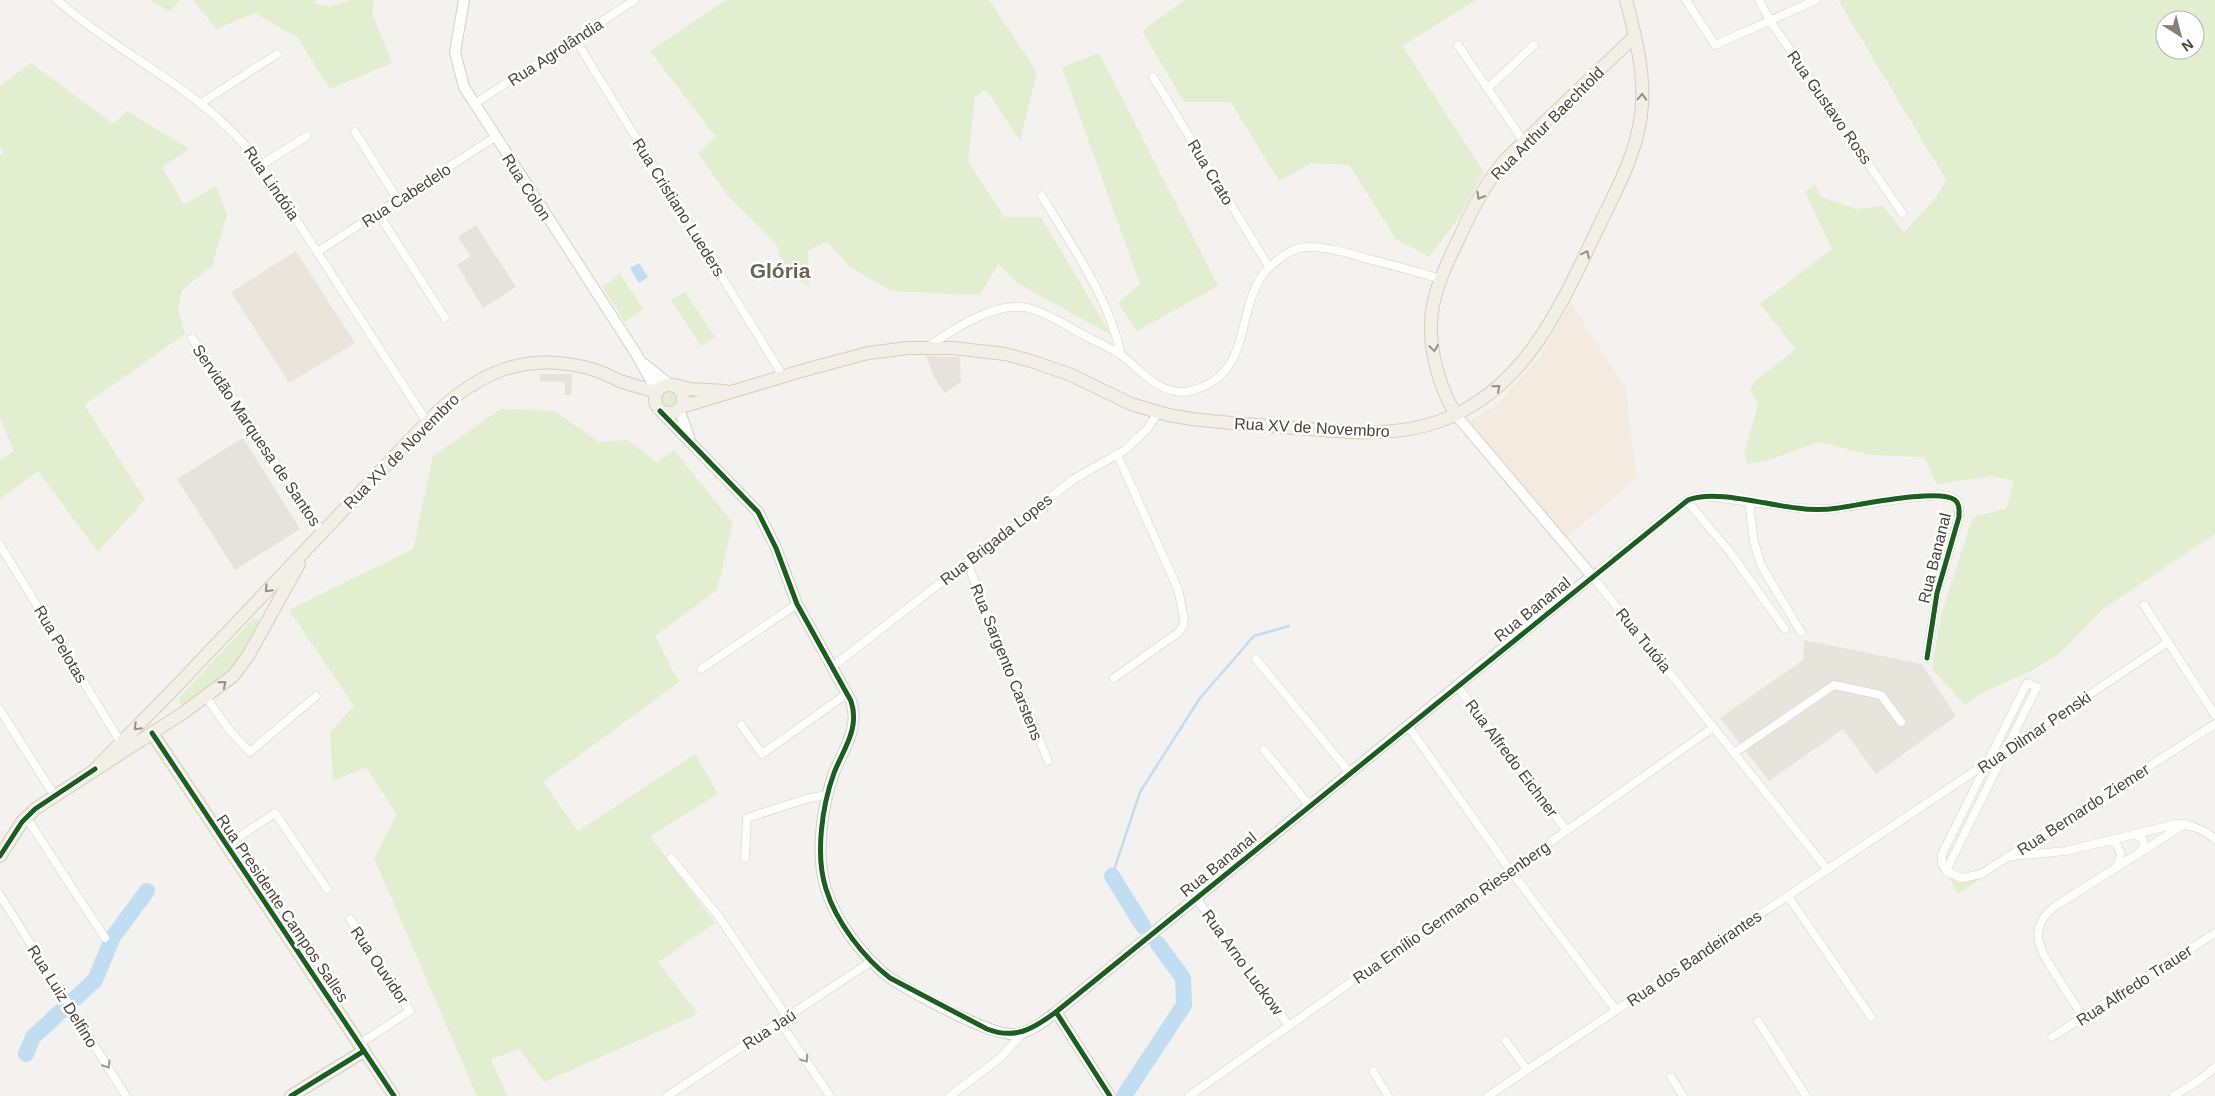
<svg xmlns="http://www.w3.org/2000/svg" width="2215" height="1096" font-family="Helvetica,sans-serif">
	<style>
		.residential { fill: #e7e4dc }
		.commercial { fill: #f3ebdf }
		.education { fill: #eae5da }
		.green { fill: #e1eecf; fill-rule: evenodd }
		.parking { fill: #e6e3df }
		.water { fill: #c0ddf1 }
		.lines { fill: none; stroke-linecap: round; stroke-linejoin: round }
		.stream { stroke: #c0ddf1; stroke-width: 2.5 }
		.river { stroke: #c0ddf1; stroke-width: 16 }
		.minor-casing { stroke: #d2d0cb; stroke-width: 9 }
		.tertiary-casing { stroke: #d2d0cb; stroke-width: 12 }
		.secondary-casing { stroke: #d3cfc5; stroke-width: 13 }
		.primary-casing { stroke: #d6cebb; stroke-width: 14 }
		.minor { stroke: #fdfdfc; stroke-width: 8 }
		.tertiary { stroke: #fdfdfc; stroke-width: 10 }
		.secondary { stroke: #f7f6f1; stroke-width: 11 }
		.primary { stroke: #f2efe6; stroke-width: 12 }
		.cycleway-casing { stroke: #fff; stroke-width: 8 }
		.cycleway { stroke: #1b5e20; stroke-width: 5 }
		.oneway { stroke: #969187 }
		.oneway2 { stroke: #9b9791 }
		.labels { text-anchor: middle; stroke-width: 5; stroke-linejoin: round; paint-order: stroke }
		.street-label { font-size: 16px; fill: #4b4439; stroke: #fff }
		.district-label { font-size: 21px; font-weight: bold; fill: #6e6250; stroke: #fff }
	</style>
	<rect width="100%" height="100%" fill="#f4f2ee"/>
	<polygon class="residential" points="1804,640 1922,664 1956,716 1876,774 1843,729 1769,781 1720,718 1803,660"/>
	<polygon class="commercial" points="1571,303 1626,389 1635,469 1639,476 1565,539 1469,426 1471,420 1496,406 1539,358"/>
	<polygon class="education" points="296,251 355,343 289,383 231,292"/>
	<g class="green">
		<polygon points="150,0 180,0 170,12"/>
		<polygon points="193,0 315,0 315,4 329,7 351,0 374,0 372,13 392,63 330,89 298,38 255,13 216,29"/>
		<polygon points="726,0 989,0 1037,72 1020,141 986,89 975,97 968,161 1004,217 1041,217 1111,335 1019,284 998,264 980,295 892,291 850,267 827,241 808,251 809,287 785,271 778,247 729,197 698,153 715,136 650,51"/>
		<polygon points="1185,0 1476,0 1402,46 1484,172 1460,216 1429,257 1396,239 1349,165 1311,163 1279,181 1231,102 1184,102 1142,31"/>
		<path d="M1838 0H2215V534L2103 609 2060 653 2033 670 1981 693 1965 705 1932 669 1941 615 1973 517 2006 509 2014 481 1992 476 1936 484 1925 457 1871 455 1819 442 1772 459 1748 464 1744 454 1758 405 1750 390 1755 381 1796 349 1760 304 1832 249 1805 192 1815 184 1820 197 1856 209 1883 206 1904 232 1934 200 1946 180ZM2165 20H2195V50H2165Z"/>
		<polygon points="1099,53 1218,286 1137,331 1118,303 1140,284 1062,67"/>
		<polygon points="31,63 113,124 127,111 189,149 162,167 184,205 216,186 227,215 212,266 182,290 178,310 185,334 84,405 145,499 98,552 38,471 0,499 0,461 14,451 0,417 0,155 3,152 0,146 0,86"/>
		<polygon points="620,274 643,309 625,322 603,287"/>
		<polygon points="685,292 715,337 701,346 671,300"/>
		<circle cx="670" cy="399" r="8"/>
		<polygon points="501,409 554,411 599,442 628,440 657,463 674,450 733,523 717,590 655,636 679,682 543,782 578,831 695,754 718,794 650,836 715,923 658,962 698,1014 544,1082 519,1049 491,1059 507,1096 477,1096 374,858 397,815 366,767 333,781 330,732 354,706 289,610 413,549 433,456"/>
		<polygon points="253,618 258,618 259,623 247,649 234,669 185,705 180,704 179,698"/>
		<polygon points="1983,877 1958,894 1949,878 1964,883"/>
	</g>
	<g class="parking">
		<polygon points="476,225 516,287 483,308 457,265 471,256 458,237"/>
		<polygon points="926,356 960,357 961,382 945,393 935,379"/>
		<polygon points="540,374 572,374 571,395 565,395 565,382 540,381"/>
		<polygon points="243,438 300,529 235,570 177,479"/>
	</g>
	<polygon class="water" points="639,263 648,277 639,283 630,268"/>
	<g class="lines">
		<polyline class="stream" points="1112,876 1140,792 1200,698 1254,636 1289,626"/>
		<g class="river">
			<polyline points="1112,876 1143,926"/>
			<polyline points="26,1054 33,1037 95,980 113,937 147,891"/>
			<polyline points="1124,1096 1184,1005 1183,978 1158,944"/>
		</g>
		<g class="minor-casing">
			<g id="minor">
				<path d="M57 0C123 58 208 92 261 165L427 422"/>
				<polyline points="1686,0 1715,45 1816,0"/>
				<polyline points="1759,0 1771,22 1902,213"/>
				<polyline points="575,39 783,376"/>
				<polyline points="1458,45 1524,142"/>
				<polyline points="1153,77 1269,267"/>
				<polyline points="1488,88 1534,45"/>
				<polyline points="201,103 277,54"/>
				<polyline points="474,104 635,0"/>
				<polyline points="355,132 398,200"/>
				<polyline points="261,165 307,136"/>
				<path d="M1042 196C1072 247 1109 297 1121 355"/>
				<polyline points="378,213 445,318"/>
				<polyline points="317,252 495,137"/>
				<polyline points="192,338 322,532"/>
				<path d="M929 346C953 329 997 300 1028 308 1047 313 1066 325 1082 334 1096 342 1113 348 1125 358 1143 373 1163 397 1190 391 1251 376 1236 318 1260 279 1265 271 1271 265 1278 260 1286 253 1295 248 1305 247 1326 246 1348 253 1368 259 1393 265 1417 272 1441 279"/>
				<polyline points="1687,501 1730,552 1785,629"/>
				<polyline points="1749,501 1754,542 1761,565 1801,632"/>
				<polyline points="0,545 121,743"/>
				<polyline points="967,563 1048,761"/>
				<polyline points="2144,605 2215,715"/>
				<polyline points="1256,659 1350,773"/>
				<polyline points="832,667 1074,479 1125,450 1148,428 1158,412"/>
				<polyline points="701,669 797,604"/>
				<polyline points="1114,678 1179,632 1183,626 1184,618 1178,589 1117,454"/>
				<polygon points="2027,683 2037,687 1946,871 1942,864 1942,854"/>
				<polyline points="1457,686 1567,831"/>
				<polyline points="206,697 230,731 250,752 316,696"/>
				<polyline points="0,710 54,795"/>
				<polyline points="741,725 762,754 848,693"/>
				<polyline points="1408,726 1510,870 1616,1010"/>
				<polyline points="1264,750 1310,806"/>
				<polyline points="1734,753 1834,685 1881,695 1901,722"/>
				<polyline points="26,817 105,938"/>
				<polyline points="2134,834 2143,839 2144,846 2140,852"/>
				<polyline points="2110,841 2117,845 2121,854 2117,867"/>
				<polyline points="227,845 275,813 327,889"/>
				<path d="M2013 856 2066 851 2176 824C2191 824 2203 829 2215 839"/>
				<polyline points="671,858 717,914 787,1017"/>
				<polyline points="745,858 747,818 809,798 828,795"/>
				<polyline points="1827,869 1592,576 1679,506 1695,497 1704,496 1797,508 1831,509 1908,498 1940,495 1950,496 1957,501 1959,507 1959,517 1937,593 1927,658"/>
				<polyline points="1946,871 1962,878 1981,874 2215,724"/>
				<polyline points="0,895 126,1096"/>
				<polyline points="1788,896 1871,1017"/>
				<polyline points="1196,898 1289,1026"/>
				<polyline points="350,919 410,1011 359,1044"/>
				<path d="M2083 1017C2075 1004 2066 991 2058 978 2041 952 2024 928 2057 905L2185 824"/>
				<polyline points="1758,1021 1806,1096"/>
				<polyline points="780,1022 830,1096"/>
				<polyline points="2052,1037 2215,933"/>
				<polyline points="1506,1041 1527,1070"/>
				<polyline points="1373,1071 1388,1096"/>
				<polyline points="1671,1077 1683,1096"/>
				<polyline points="667,1096 872,961"/>
				<polyline points="950,1096 1000,1058 1023,1033"/>
				<polyline points="1189,1096 1714,727"/>
				<polyline points="1488,1096 2168,642"/>
				<polyline points="2174,1096 2201,1079 2215,1067"/>
			</g>
		</g>
		<g class="tertiary-casing">
			<g id="tertiary">
				<polyline points="464,0 455,52 464,87 635,352 657,391"/>
				<polyline points="644,364 669,384"/>
				<polyline points="679,409 689,437"/>
				<path d="M660 411 758 512 776 548 797 604 851 701C860 728 844 748 834 773 822 806 815 855 826 889 836 922 864 958 890 978 913 993 992 1037 1016 1034 1031 1032 1043 1022 1056 1012L1592 576 1456 415"/>
				<polyline points="1056,1012 1110,1096"/>
			</g>
		</g>
		<g class="secondary-casing">
			<polyline id="secondary" points="364,1051 394,1096"/>
		</g>
		<g class="primary-casing">
			<g id="primary">
				<circle cx="669" cy="399" r="14"/>
				<polyline points="675,385 690,389 725,391"/>
				<path d="M681 407 801 371 868 353 908 348H953L1005 354 1031 361 1071 375 1131 404 1168 415 1192 419C1227 423 1262 426 1298 428 1346 432 1393 438 1440 421 1526 390 1561 305 1598 228 1615 192 1636 156 1641 115 1646 76 1636 38 1626 0"/>
				<path d="M1456 415C1437 383 1425 338 1434 301 1439 278 1451 255 1461 234 1473 207 1486 182 1506 159L1635 36"/>
				<polyline points="152,733 364,1051 291,1096"/>
				<path d="M95 769 171 692 427 422C475 373 526 349 595 370 604 373 611 377 620 381 632 385 644 388 656 392"/>
				<polyline points="0,856 22,822 35,809 183,713 233,676 248,656 299,564"/>
			</g>
		</g>
		<use href="#minor" class="minor"/>
		<use href="#tertiary" class="tertiary"/>
		<use href="#secondary" class="secondary"/>
		<use href="#primary" class="primary"/>
		<g class="cycleway-casing">
			<g id="cycleway">
				<path d="M660 411 758 512 776 548 797 604 851 701C860 728 844 748 834 773 822 806 815 855 826 889 836 922 864 958 890 978L987 1029C1015 1040 1033 1029 1056 1012L1688 500C1715 489 1766 505 1797 508 1810 510 1825 510 1838 508 1860 505 1940 488 1955 500 1960 504 1959 510 1959 517L1937 593 1927 658"/>
				<polyline points="152,733 394,1096"/>
				<polyline points="0,856 22,822 35,809 95,769"/>
				<polyline points="1056,1012 1110,1096"/>
				<polyline points="291,1096 364,1051"/>
			</g>
		</g>
		<use href="#cycleway" class="cycleway"/>
	</g>
	<defs><path id="oneway-chevron" d="M-2-3.5L2.5 0L-2 3.5" fill="none" stroke-width="1.6" stroke-linecap="round" stroke-linejoin="round" transform="scale(1.25)"/></defs>
	<g class="oneway">
		<use href="#oneway-chevron" transform="translate(1642 97) rotate(-88)"/>
		<use href="#oneway-chevron" transform="translate(1480 196) rotate(120)"/>
		<use href="#oneway-chevron" transform="translate(1586 254) rotate(-64)"/>
		<use href="#oneway-chevron" transform="translate(1434 348) rotate(82)"/>
		<use href="#oneway-chevron" transform="translate(1497 388) rotate(-41)"/>
		<use href="#oneway-chevron" transform="translate(268 589) rotate(134)"/>
		<use href="#oneway-chevron" transform="translate(223 684) rotate(-39)"/>
		<use href="#oneway-chevron" transform="translate(137 727) rotate(135)"/>
	</g>
	<g class="oneway2">
		<use href="#oneway-chevron" transform="translate(805 1059) rotate(56)"/>
		<use href="#oneway-chevron" transform="translate(107 1065) rotate(58)"/>
	</g>
	<g class="labels">
		<g class="street-label">
			<text transform="translate(555 52) rotate(-33)" y="6">Rua Agrolândia</text>
			<text transform="translate(1830 107) rotate(55)" y="6">Rua Gustavo Ross</text>
			<text transform="translate(1547 123) rotate(-45)" y="6">Rua Arthur Baechtold</text>
			<text transform="translate(1211 172) rotate(59)" y="6">Rua Crato</text>
			<text transform="translate(272 183) rotate(56)" y="6">Rua Lindóia</text>
			<text transform="translate(527 187) rotate(57)" y="6">Rua Colon</text>
			<text transform="translate(406 195) rotate(-33)" y="6">Rua Cabedelo</text>
			<text transform="translate(679 207) rotate(58)" y="6">Rua Cristiano Lueders</text>
			<text transform="translate(1312 427) rotate(3)" y="6">Rua XV de Novembro</text>
			<text transform="translate(257 435) rotate(56)" y="6">Servidão Marquesa de Santos</text>
			<text transform="translate(401 451) rotate(-45)" y="6">Rua XV de Novembro</text>
			<text transform="translate(996 539) rotate(-38)" y="6">Rua Brigada Lopes</text>
			<text transform="translate(1934 558) rotate(-76)" y="6">Rua Bananal</text>
			<text transform="translate(1532 609) rotate(-39)" y="6">Rua Bananal</text>
			<text transform="translate(1644 640) rotate(51)" y="6">Rua Tutóia</text>
			<text transform="translate(61 644) rotate(59)" y="6">Rua Pelotas</text>
			<text transform="translate(1007 662) rotate(68)" y="6">Rua Sargento Carstens</text>
			<text transform="translate(2034 732) rotate(-34)" y="6">Rua Dilmar Penski</text>
			<text transform="translate(1512 758) rotate(53)" y="6">Rua Alfredo Eichner</text>
			<text transform="translate(2083 809) rotate(-33)" y="6">Rua Bernardo Ziemer</text>
			<text transform="translate(1218 864) rotate(-39)" y="6">Rua Bananal</text>
			<text transform="translate(283 908) rotate(56)" y="6">Rua Presidente Campos Salles</text>
			<text transform="translate(1451 912) rotate(-35)" y="6">Rua Emílio Germano Riesenberg</text>
			<text transform="translate(1694 958) rotate(-34)" y="6">Rua dos Bandeirantes</text>
			<text transform="translate(1243 962) rotate(54)" y="6">Rua Arno Luckow</text>
			<text transform="translate(380 965) rotate(56)" y="6">Rua Ouvidor</text>
			<text transform="translate(2134 985) rotate(-33)" y="6">Rua Alfredo Trauer</text>
			<text transform="translate(63 996) rotate(58)" y="6">Rua Luiz Delfino</text>
			<text transform="translate(769 1029) rotate(-33)" y="6">Rua Jaú</text>
		</g>
		<g class="district-label">
			<text x="780" y="278">Glória</text>
		</g>
	</g>
	<g transform="translate(2180 35) rotate(144)"><circle r="24" fill="#ffffff" stroke="#b7b4b0"/>
	<path d="M0-4L9 19L0 12L-9 19Z" fill="#868178"/>
	<text y="-8" font-size="14" font-weight="bold" text-anchor="middle" fill="#4b4439">N</text>
	</g>
</svg>
